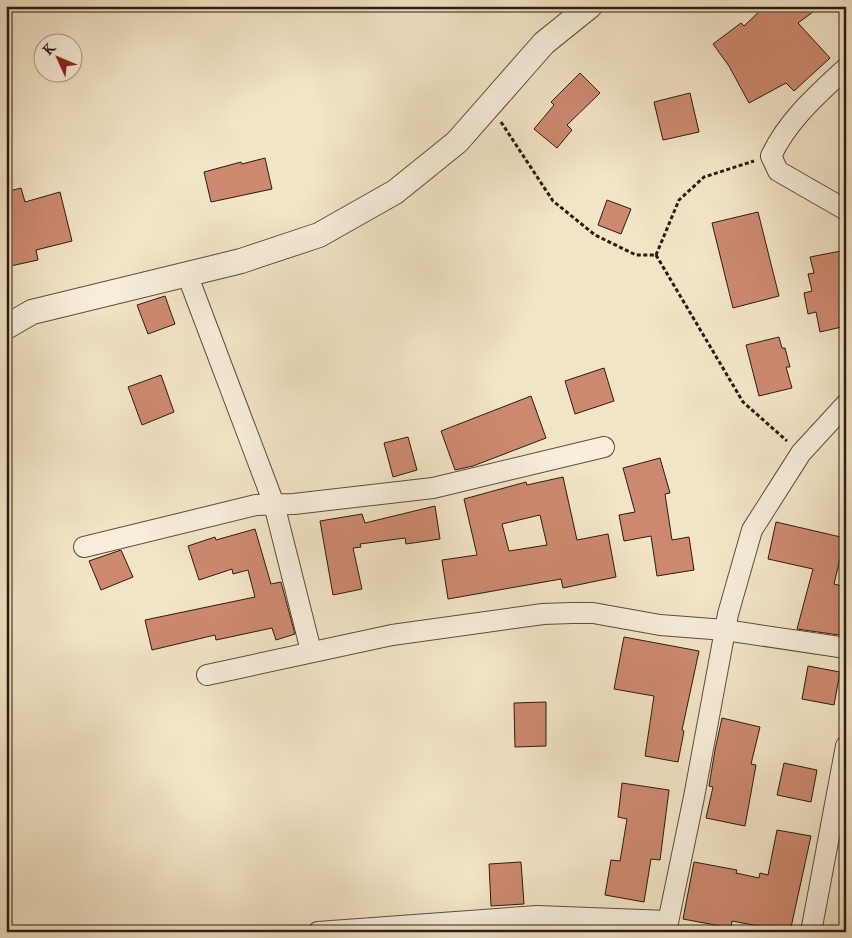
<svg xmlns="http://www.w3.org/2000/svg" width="852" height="938" font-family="'IM FELL French Canon',serif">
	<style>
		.building { fill: #cd8970; stroke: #2b1b11; fill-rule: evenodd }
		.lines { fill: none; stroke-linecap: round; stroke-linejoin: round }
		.minor-casing { stroke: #5d4d3e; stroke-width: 22 }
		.tertiary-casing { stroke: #5d4d3e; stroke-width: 26 }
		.path { stroke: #2b1b11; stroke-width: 3; stroke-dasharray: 4 2.5; stroke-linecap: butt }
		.minor { stroke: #f7edda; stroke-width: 20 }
		.tertiary { stroke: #f7edda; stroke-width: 24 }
	</style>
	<rect width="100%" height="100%" fill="#f2e4c6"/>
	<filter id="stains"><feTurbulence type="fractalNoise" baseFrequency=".004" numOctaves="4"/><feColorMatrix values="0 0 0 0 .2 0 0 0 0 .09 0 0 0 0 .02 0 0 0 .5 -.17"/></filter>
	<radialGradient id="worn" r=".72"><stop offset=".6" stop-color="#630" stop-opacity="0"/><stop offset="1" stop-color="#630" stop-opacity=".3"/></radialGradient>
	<g class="building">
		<polygon points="765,6 821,6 798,23 830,58 794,91 786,83 749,103 729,66 713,44 741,23 744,26"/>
		<polygon points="580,73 600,93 567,125 572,130 557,148 534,129 554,105 551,102"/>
		<polygon points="690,93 699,132 663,140 654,102"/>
		<polygon points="265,158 272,189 211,202 204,172 241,162 242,164"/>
		<polygon points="21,188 25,202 60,192 72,241 36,250 38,260 6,267 6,192"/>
		<polygon points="607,200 631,209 621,234 598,225"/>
		<polygon points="758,212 779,296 733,308 712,223"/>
		<polygon points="846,250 846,326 820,332 816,312 808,314 804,293 812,291 808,274 814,273 810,257"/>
		<polygon points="165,296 175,324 148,334 137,305"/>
		<polygon points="779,337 782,348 785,348 790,367 786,367 792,388 759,396 746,345"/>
		<polygon points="604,368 614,401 575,414 565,381"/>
		<polygon points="161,375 174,412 142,425 128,387"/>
		<polygon points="531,396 546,438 473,466 455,470 441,431"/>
		<polygon points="408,437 417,470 393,477 384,443"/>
		<polygon points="660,458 670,493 665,494 672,540 689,537 694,570 657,576 651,536 624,541 619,515 635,512 623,468"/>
		<path d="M563 477 577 540 608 534 616 577 563 588 561 579 448 599 442 560 477 555 464 499 526 482 527 485ZM540 515 547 545 509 551 502 524Z"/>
		<polygon points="435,506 440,539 406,544 405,538 360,544 361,547 353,548 362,589 333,595 320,521 362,514 365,523"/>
		<polygon points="776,522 845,538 834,584 846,587 846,636 797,629 813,569 768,559"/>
		<polygon points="255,529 271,584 281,582 295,634 276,640 272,628 216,640 215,635 152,650 145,620 255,597 248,570 233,574 232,569 199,580 188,546 215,537 216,540"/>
		<polygon points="121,550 133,577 101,590 89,561"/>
		<polygon points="624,637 699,651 682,730 684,731 678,762 645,756 654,696 614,689"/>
		<polygon points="808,666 840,672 834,705 802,699"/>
		<polygon points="546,702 546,746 515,747 514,703"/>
		<polygon points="722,718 760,727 751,764 756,765 745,826 706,818 713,787 709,786 715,750"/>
		<polygon points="784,763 817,770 811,802 777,795"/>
		<polygon points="622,783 669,790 660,860 651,859 644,902 605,895 611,860 620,861 627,819 618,817"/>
		<polygon points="777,830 811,836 790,932 732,921 731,928 683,919 694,862 737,870 736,873 759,878 760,873 768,875"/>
		<polygon points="521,862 524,904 491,906 489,864"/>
	</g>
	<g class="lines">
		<g class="minor-casing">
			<g id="minor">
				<path d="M846 68C817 95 788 120 771 156L778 171 846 210"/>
				<polyline points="187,274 274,504 311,651"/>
				<polyline points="84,547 256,505 294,504 433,488 604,447"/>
				<polyline points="207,675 392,635 543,614 572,613 593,613 660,625 725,630 846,648"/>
				<polyline points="318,932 537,916 668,921"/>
				<polyline points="666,932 694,797 728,614 752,530 801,453 846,404"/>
				<polyline points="811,932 846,746"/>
			</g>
		</g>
		<g class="tertiary-casing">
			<polyline id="tertiary" points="6,327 32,312 241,261 319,235 395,192 457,142 544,43 590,6"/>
		</g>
		<g class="path">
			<polyline points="501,122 553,201 595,235 636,255 655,255"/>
			<polyline points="656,255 743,402 787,441"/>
			<polyline points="656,255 679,200 704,177 754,161"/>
		</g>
		<use href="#minor" class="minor"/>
		<use href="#tertiary" class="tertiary"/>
	</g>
	<rect width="852" height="938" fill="none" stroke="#f2e4c6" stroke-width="25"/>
	<rect x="8" y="8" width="837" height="923" fill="none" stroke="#2b1b11" stroke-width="2.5"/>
	<rect x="12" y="12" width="827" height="913" fill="none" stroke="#2b1b11"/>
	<g transform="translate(58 58) rotate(314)"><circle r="24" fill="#f7edda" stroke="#a5998a"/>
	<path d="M0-4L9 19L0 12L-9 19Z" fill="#8f2418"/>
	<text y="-8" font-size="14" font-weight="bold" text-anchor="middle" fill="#2b1b11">K</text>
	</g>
	<rect width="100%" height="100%" filter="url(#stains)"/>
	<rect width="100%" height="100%" fill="url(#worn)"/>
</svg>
